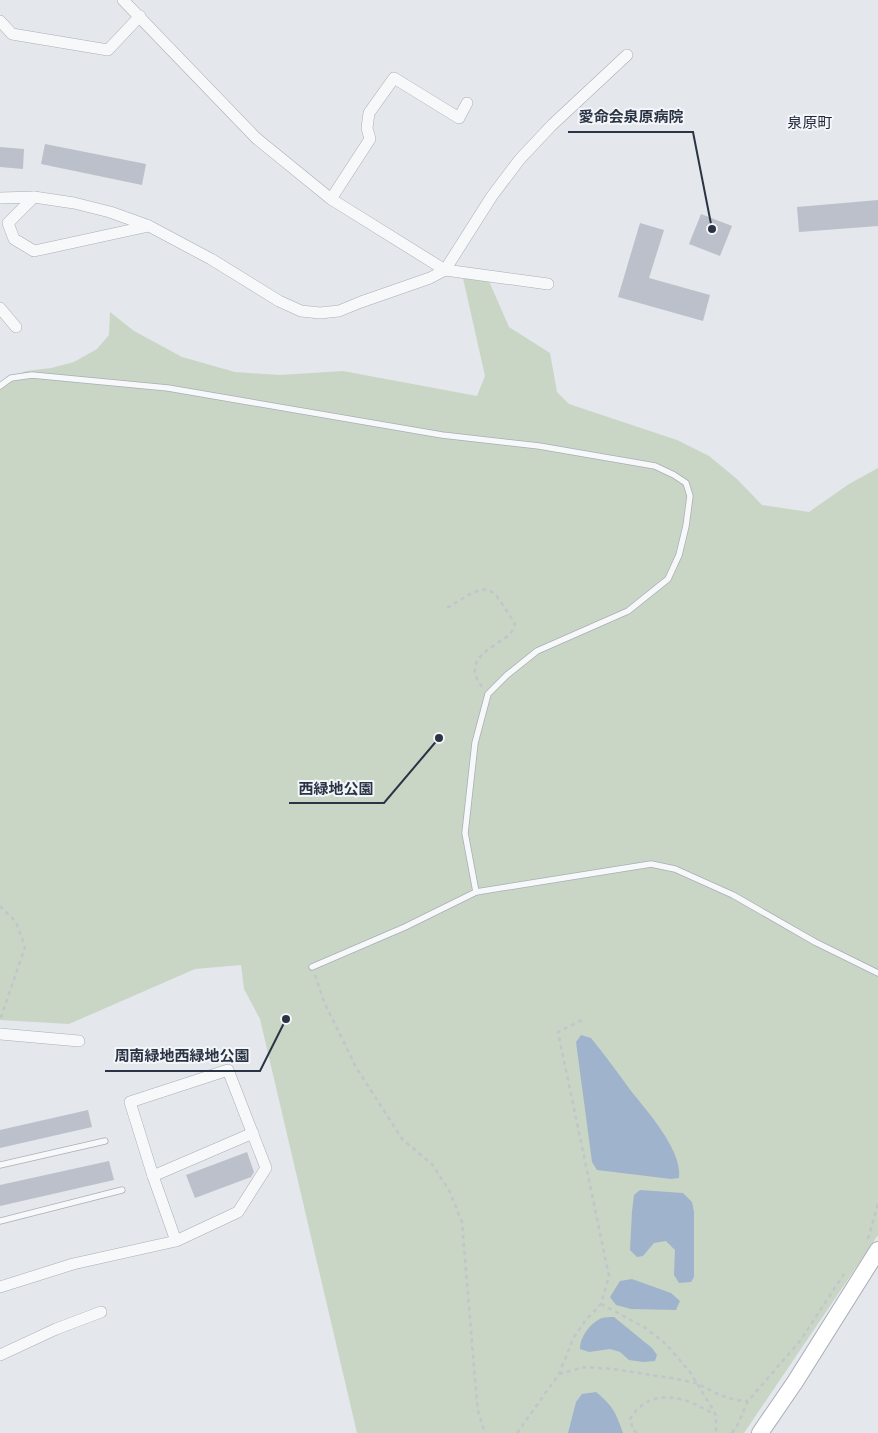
<svg xmlns="http://www.w3.org/2000/svg" width="878" height="1433" font-family="'DM Sans','Noto Sans JP',sans-serif">
	<style>
		.green { fill: #c9d6c5 }
		.water { fill: #9fb4cc }
		.building { fill: #bbc0ca }
		.lines { fill: none; stroke-linecap: round; stroke-linejoin: round }
		.lane-casing { stroke: #a9aeb7; stroke-width: 7 }
		.street-casing { stroke: #a9aeb7; stroke-width: 12 }
		.secondary-casing { stroke: #a9aeb7; stroke-width: 18 }
		.path { stroke: #c2c5cb; stroke-width: 2.5; stroke-dasharray: 4 4; stroke-linecap: butt }
		.lane { stroke: #f7f8fa; stroke-width: 5.5 }
		.street { stroke: #f7f8fa; stroke-width: 11 }
		.secondary { stroke: #fff; stroke-width: 16 }
		.labels { text-anchor: middle; stroke-width: 4; stroke-linejoin: round; paint-order: stroke }
		.neighbourhood-label { font-size: 15px; fill: #1d2536; stroke: #f4f6f9 }
		.leader { fill: none; stroke: #2b3445; stroke-width: 2 }
		.callout-dot { fill: #2b3445; stroke: #f4f6f9; stroke-width: 2 }
		.callout-label { font-size: 15px; text-anchor: middle; font-weight: bold; fill: #2b3445; stroke: #f4f6f9; stroke-width: 4; stroke-linejoin: round; paint-order: stroke }
	</style>
	<rect width="100%" height="100%" fill="#e4e7ec"/>
	<polygon class="green" points="463,278 488,279 509,327 550,353 557,392 569,404 677,440 709,456 737,479 762,505 809,512 849,484 878,468 878,1235 744,1433 357,1433 260,1019 244,989 241,965 195,969 69,1024 0,1020 0,382 26,371 51,368 74,362 97,349 109,335 110,312 134,331 182,357 235,372 280,375 343,371 477,396 485,376"/>
	<g class="water">
		<path d="M581 1035 591 1038C605 1055 618 1073 631 1091 647 1111 683 1151 679 1178L671 1179 597 1170 592 1162 576 1042Z"/>
		<polygon points="640,1190 683,1193 692,1202 694,1212 694,1277 691,1282 679,1283 674,1275 675,1250 666,1241 654,1243 643,1256 637,1257 630,1250 632,1211 634,1195"/>
		<polygon points="632,1279 671,1293 680,1301 676,1310 631,1309 616,1305 610,1297 620,1281"/>
		<path d="M614 1317 652 1348 657 1355 655 1361 643 1362 629 1360 620 1352 610 1349 589 1352 580 1349C580 1337 590 1323 602 1318 605 1317 610 1317 614 1317Z"/>
		<path d="M596 1392C613 1406 616 1413 623 1433H568L576 1402 582 1394Z"/>
	</g>
	<g class="building">
		<polygon points="45,144 146,164 142,185 41,164"/>
		<polygon points="0,147 24,149 23,169 0,167"/>
		<polygon points="878,200 878,226 799,232 797,207"/>
		<polygon points="701,214 732,226 720,256 689,244"/>
		<polygon points="640,223 664,230 649,278 710,295 703,321 618,297"/>
		<polygon points="88,1110 92,1127 0,1148 0,1130"/>
		<polygon points="247,1152 254,1172 251,1177 195,1198 186,1175"/>
		<polygon points="109,1161 114,1180 0,1206 0,1185"/>
	</g>
	<g class="lines">
		<g class="lane-casing">
			<g id="lane">
				<polyline points="0,386 11,378 32,375 168,388 442,435 539,446 655,466 674,475 686,483 690,496 686,526 679,555 668,579 628,611 537,651 507,675 488,694 475,743 465,833 476,892"/>
				<polyline points="312,967 405,927 476,892 651,864 675,869 733,895 815,942 878,973"/>
				<polyline points="0,1165 105,1141"/>
				<polyline points="0,1221 122,1190"/>
			</g>
		</g>
		<g class="street-casing">
			<g id="street">
				<polyline points="123,0 256,138 331,199 445,270 548,284"/>
				<polyline points="0,21 12,34 108,50 140,16"/>
				<polyline points="34,197 8,223 14,239 34,251 149,226"/>
				<polyline points="0,198 34,197 74,203 110,212 149,226 211,259 279,301 301,311 320,313 339,311 361,302 430,278 445,270 492,196 520,159 552,125 627,55"/>
				<polyline points="331,199 370,139 367,128 369,113 394,78 459,118 467,103"/>
				<polyline points="0,308 16,327"/>
				<polyline points="0,1034 79,1041"/>
				<polyline points="153,1176 253,1133"/>
				<polyline points="0,1287 73,1264 176,1241 238,1212 266,1168 228,1070 130,1102 153,1176 176,1241"/>
				<polyline points="0,1355 56,1329 101,1312"/>
			</g>
		</g>
		<g class="secondary-casing">
			<polyline id="secondary" points="760,1433 795,1382 878,1250"/>
		</g>
		<g class="path">
			<path d="M447 608C491 581 488 581 515 624 514 627 512 632 510 634 507 637 503 639 500 641 481 655 464 664 483 688"/>
			<polyline points="0,906 16,922 25,947 0,1020"/>
			<polyline points="315,975 324,1002 356,1067 402,1139 432,1164 449,1190 462,1222 476,1391 478,1411 485,1433"/>
			<polyline points="868,1239 878,1204"/>
			<polyline points="601,1304 644,1327 666,1344 690,1372 712,1408 716,1415 716,1433"/>
			<polyline points="559,1374 585,1367 613,1369 671,1378 696,1383 720,1395 735,1400 748,1401"/>
			<polyline points="517,1433 559,1374 574,1337 585,1321 601,1304 609,1276 558,1032 584,1019"/>
			<path d="M637 1433 633 1430 630 1419C651 1385 687 1397 715 1415"/>
			<polyline points="732,1433 737,1426 748,1401 800,1341 844,1274"/>
		</g>
		<use href="#lane" class="lane"/>
		<use href="#street" class="street"/>
		<use href="#secondary" class="secondary"/>
	</g>
	<g class="labels">
		<g class="neighbourhood-label">
			<text x="810" y="128">泉原町</text>
		</g>
	</g>
	<path class="leader" d="M712 229L693 132H568M439 738L384 803H289M286 1019L260 1071H105"/>
	<g class="callout-dot">
		<circle cx="712" cy="229" r="5"/>
		<circle cx="439" cy="738" r="5"/>
		<circle cx="286" cy="1019" r="5"/>
	</g>
	<g class="callout-label">
		<text x="631" y="122">愛命会泉原病院</text>
		<text x="336" y="794">西緑地公園</text>
		<text x="182" y="1061">周南緑地西緑地公園</text>
	</g>
</svg>
